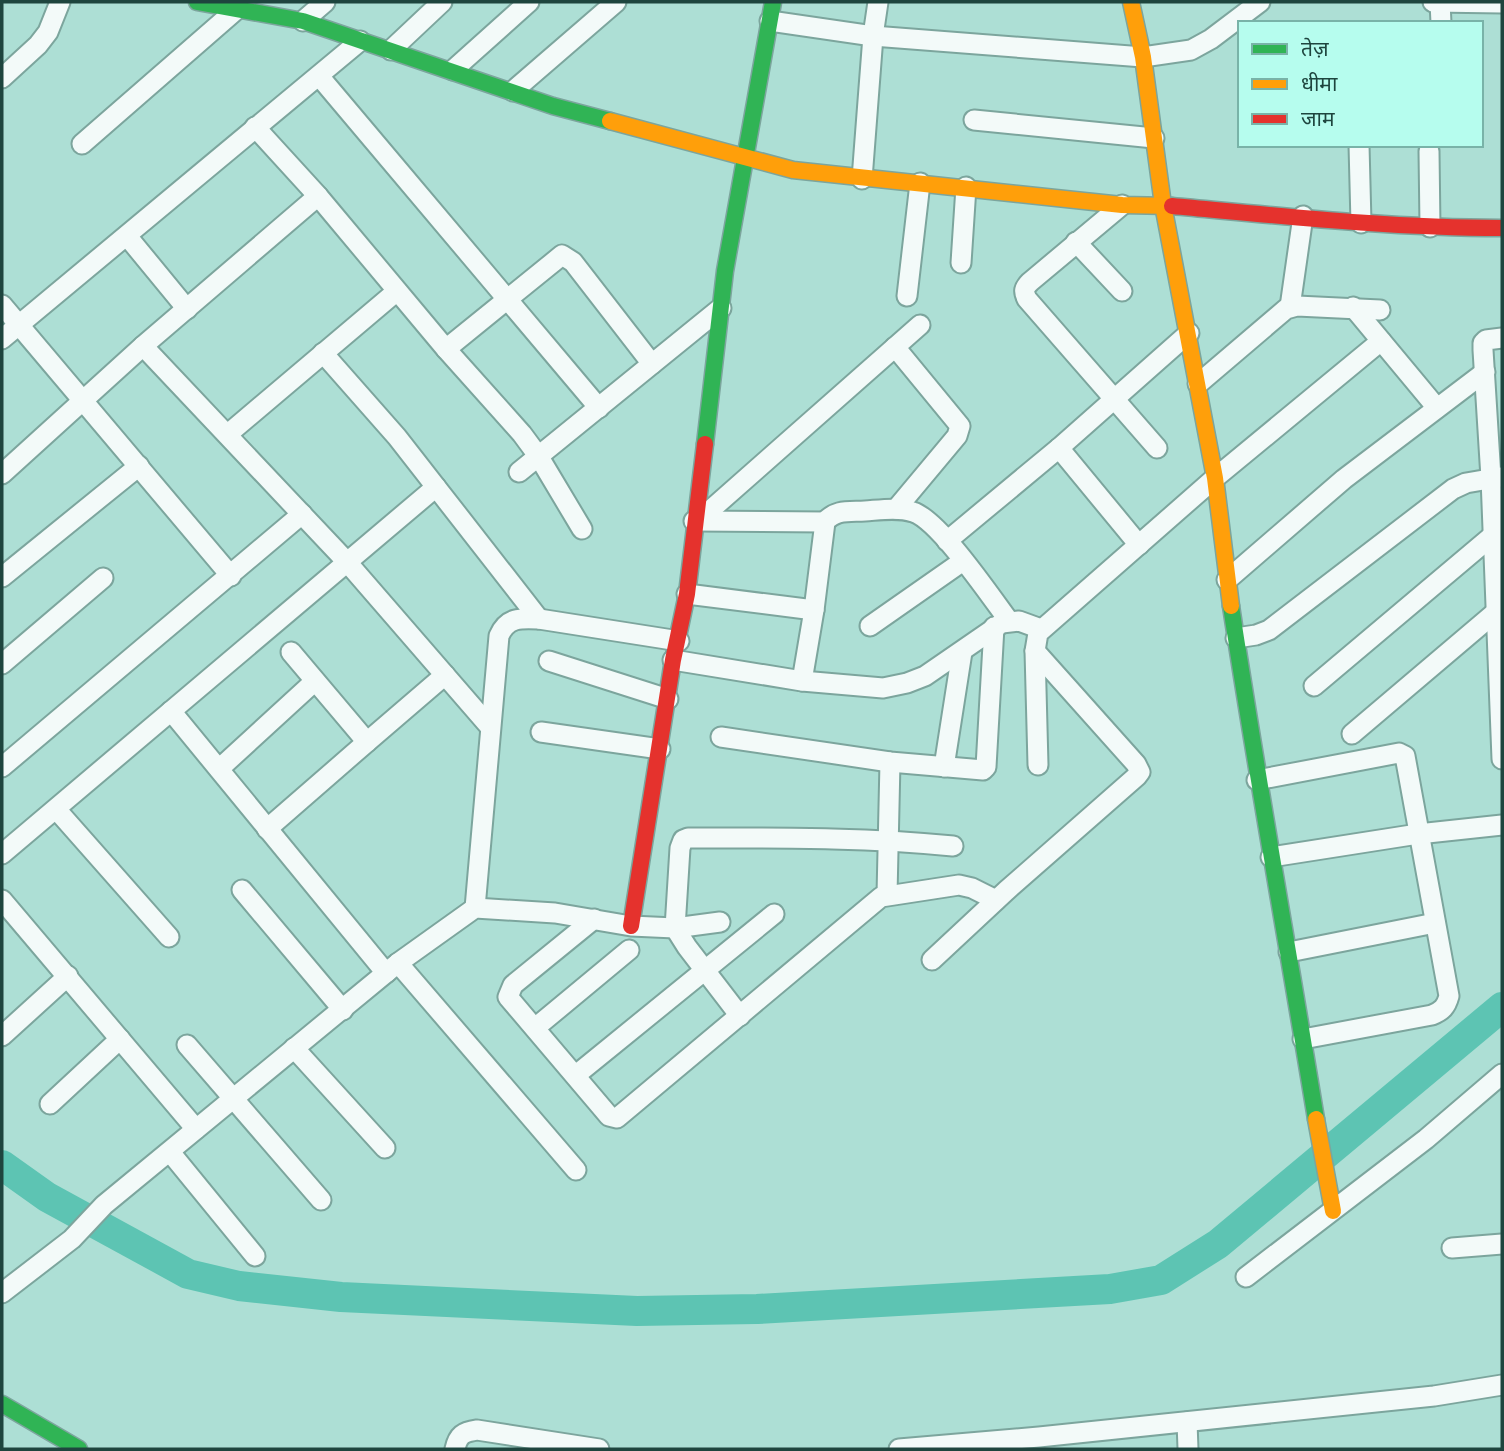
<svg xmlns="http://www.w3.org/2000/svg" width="1504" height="1451" font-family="'Asap Condensed','Noto Sans Devanagari',sans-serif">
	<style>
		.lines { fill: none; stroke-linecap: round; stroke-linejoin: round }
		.river { stroke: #5dc4b3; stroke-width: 30 }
		.street-casing { stroke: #7ca59d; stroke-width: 23 }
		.fast-casing { stroke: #7ca59d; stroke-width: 19 }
		.slow-casing { stroke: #7ca59d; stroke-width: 19 }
		.jam-casing { stroke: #7ca59d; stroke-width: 19 }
		.street { stroke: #f3faf9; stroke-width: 19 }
		.fast { stroke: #30b455; stroke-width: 16 }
		.slow { stroke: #ff9f0a; stroke-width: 16 }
		.jam { stroke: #e5322d; stroke-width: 16 }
	</style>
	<rect width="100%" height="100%" fill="#addfd5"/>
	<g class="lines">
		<polyline class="river" points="2,1165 47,1197 188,1274 239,1286 341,1297 637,1311 757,1309 1110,1289 1161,1280 1218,1244 1502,1007"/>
		<g class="street-casing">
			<g id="street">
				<polyline points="1433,2 1502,3"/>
				<polyline points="1440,2 1441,23"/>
				<polyline points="303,21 325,2"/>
				<polyline points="770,21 873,36 1143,57 1191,50 1211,39 1260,2"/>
				<polyline points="391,50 442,2"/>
				<polyline points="453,70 529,2"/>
				<polyline points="319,76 599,408"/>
				<polyline points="2,78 38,45 48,32 60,2"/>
				<polyline points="513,91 616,2"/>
				<polyline points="974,120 1154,138"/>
				<polyline points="255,127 318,196 446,349 522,434 539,457 582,529"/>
				<polyline points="82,144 237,9"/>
				<polyline points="1359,145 1361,223"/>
				<polyline points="1429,151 1430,227"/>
				<polyline points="862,179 873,36 878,2"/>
				<path d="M1122 205 1030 282C1024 288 1023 291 1027 299L1157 448"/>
				<polyline points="127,236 187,309"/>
				<polyline points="1076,242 1122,291"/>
				<polyline points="961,263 966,187"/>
				<polyline points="907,296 920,183"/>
				<polyline points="2,305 231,576"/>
				<polyline points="1290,307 1303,216"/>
				<polyline points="1353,307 1437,408"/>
				<polyline points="1502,338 1486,340 1483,343 1483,350 1491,478 1502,759"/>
				<polyline points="2,339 360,41"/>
				<polyline points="143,346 347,562 490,727"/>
				<polyline points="895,347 960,426 957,436 896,509"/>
				<polyline points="446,349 562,255 573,262 652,364"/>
				<polyline points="1198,384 1286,309 1297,306 1380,310"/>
				<polyline points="228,434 397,291"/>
				<polyline points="1059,448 1139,545"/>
				<polyline points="519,472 721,308"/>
				<polyline points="2,474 143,346 318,196"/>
				<polyline points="436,487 539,619"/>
				<polyline points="694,521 825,522"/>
				<polyline points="698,521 920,325"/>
				<polyline points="947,541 1059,448 1189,333"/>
				<polyline points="2,577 139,466"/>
				<polyline points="1227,580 1344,479 1485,372"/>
				<polyline points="687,594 814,610"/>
				<polyline points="870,626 963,561"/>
				<polyline points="1236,638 1256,635 1269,630 1453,489 1466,483 1501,477"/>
				<polyline points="291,652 367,742 445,675"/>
				<polyline points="673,660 802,681 883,688 907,683 925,676 1002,623 1019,621 1041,629"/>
				<polyline points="549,661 668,699"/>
				<polyline points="2,664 103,578"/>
				<path d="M802 681 814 610 825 522C835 509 850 512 865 511 880 510 898 507 913 512 939 520 991 597 1009 621"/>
				<polyline points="1314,686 1492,536"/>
				<polyline points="171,711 386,973"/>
				<polyline points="541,732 660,749"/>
				<polyline points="1352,734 1497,611"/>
				<polyline points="721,737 890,762 983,770 986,767 994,627"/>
				<polyline points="1038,765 1035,651 1038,633 1215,478 1381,341"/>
				<polyline points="2,767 302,514"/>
				<polyline points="944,767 962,652"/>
				<polyline points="219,769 315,681"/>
				<path d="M1257 780 1399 753 1405 756 1449 996C1446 1007 1442 1011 1432 1015L1303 1039"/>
				<polyline points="56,809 169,937"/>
				<polyline points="267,829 367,742"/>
				<polyline points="2,854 436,487 397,437 323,353"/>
				<polyline points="1271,857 1418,834 1502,825"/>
				<polyline points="242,890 343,1010"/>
				<polyline points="887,895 890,762"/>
				<polyline points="2,900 196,1129"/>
				<path d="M475 908 499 636C507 617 521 618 539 619L679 641"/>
				<polyline points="594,919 513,985 508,997 609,1116 617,1118 881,897 959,885 972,888 996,900"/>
				<polyline points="1289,952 1435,923"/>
				<polyline points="932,960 1006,891 1137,776 1140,772 1136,764 1035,651"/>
				<polyline points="398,963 576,1170"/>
				<path d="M740 1016 687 947 675 928 680 848 683 840 688 838C777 838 864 837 953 846"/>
				<polyline points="535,1028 629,950"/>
				<polyline points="2,1036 68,976"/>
				<polyline points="187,1045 321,1200"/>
				<polyline points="294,1048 385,1148"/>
				<polyline points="576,1075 774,914"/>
				<polyline points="50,1104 120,1039"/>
				<polyline points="170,1152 255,1256"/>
				<polyline points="1452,1248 1502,1244"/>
				<polyline points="1246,1277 1426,1139 1502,1074"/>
				<polyline points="2,1293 72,1239 104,1205 398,963 475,908 555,913 631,926 675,928 720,922"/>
				<polyline points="1187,1422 1188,1449"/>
				<path d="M455 1449C458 1435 463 1432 477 1430L599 1449"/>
				<polyline points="899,1449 1039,1437 1434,1396 1502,1385"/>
			</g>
		</g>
		<g class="fast-casing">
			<g id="fast">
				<polyline points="197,2 303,21 553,106 610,121"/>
				<polyline points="705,444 725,271 773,2"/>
				<path d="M1231 606C1257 777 1288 948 1316 1119"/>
				<polyline points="2,1404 79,1449"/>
			</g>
		</g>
		<g class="slow-casing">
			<g id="slow">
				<polyline points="1131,2 1143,57 1163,205 1215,478 1231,606"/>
				<polyline points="610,121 793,170 1122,205 1172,206"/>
				<polyline points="1316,1119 1333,1211"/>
			</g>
		</g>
		<g class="jam-casing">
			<g id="jam">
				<path d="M1172 206C1282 216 1391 228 1502 228"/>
				<polyline points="631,926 673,660 687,594 705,444"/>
			</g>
		</g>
		<use href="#street" class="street"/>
		<use href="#fast" class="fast"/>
		<use href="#slow" class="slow"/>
		<use href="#jam" class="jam"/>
	</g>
	<rect width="1504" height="1451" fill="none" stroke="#1e453e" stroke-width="7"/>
	<rect x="1238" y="21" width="245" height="126" fill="#b6fdee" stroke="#79b3a8" stroke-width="2"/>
	<rect x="1252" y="44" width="35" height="10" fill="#30b455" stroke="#79b3a8" stroke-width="2"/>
	<text x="1301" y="56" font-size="21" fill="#1e453e">तेज़</text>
	<rect x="1252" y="79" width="35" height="10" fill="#ff9f0a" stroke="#79b3a8" stroke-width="2"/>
	<text x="1301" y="91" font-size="21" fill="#1e453e">धीमा</text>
	<rect x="1252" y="114" width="35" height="10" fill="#e5322d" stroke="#79b3a8" stroke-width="2"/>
	<text x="1301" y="126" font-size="21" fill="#1e453e">जाम</text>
</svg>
